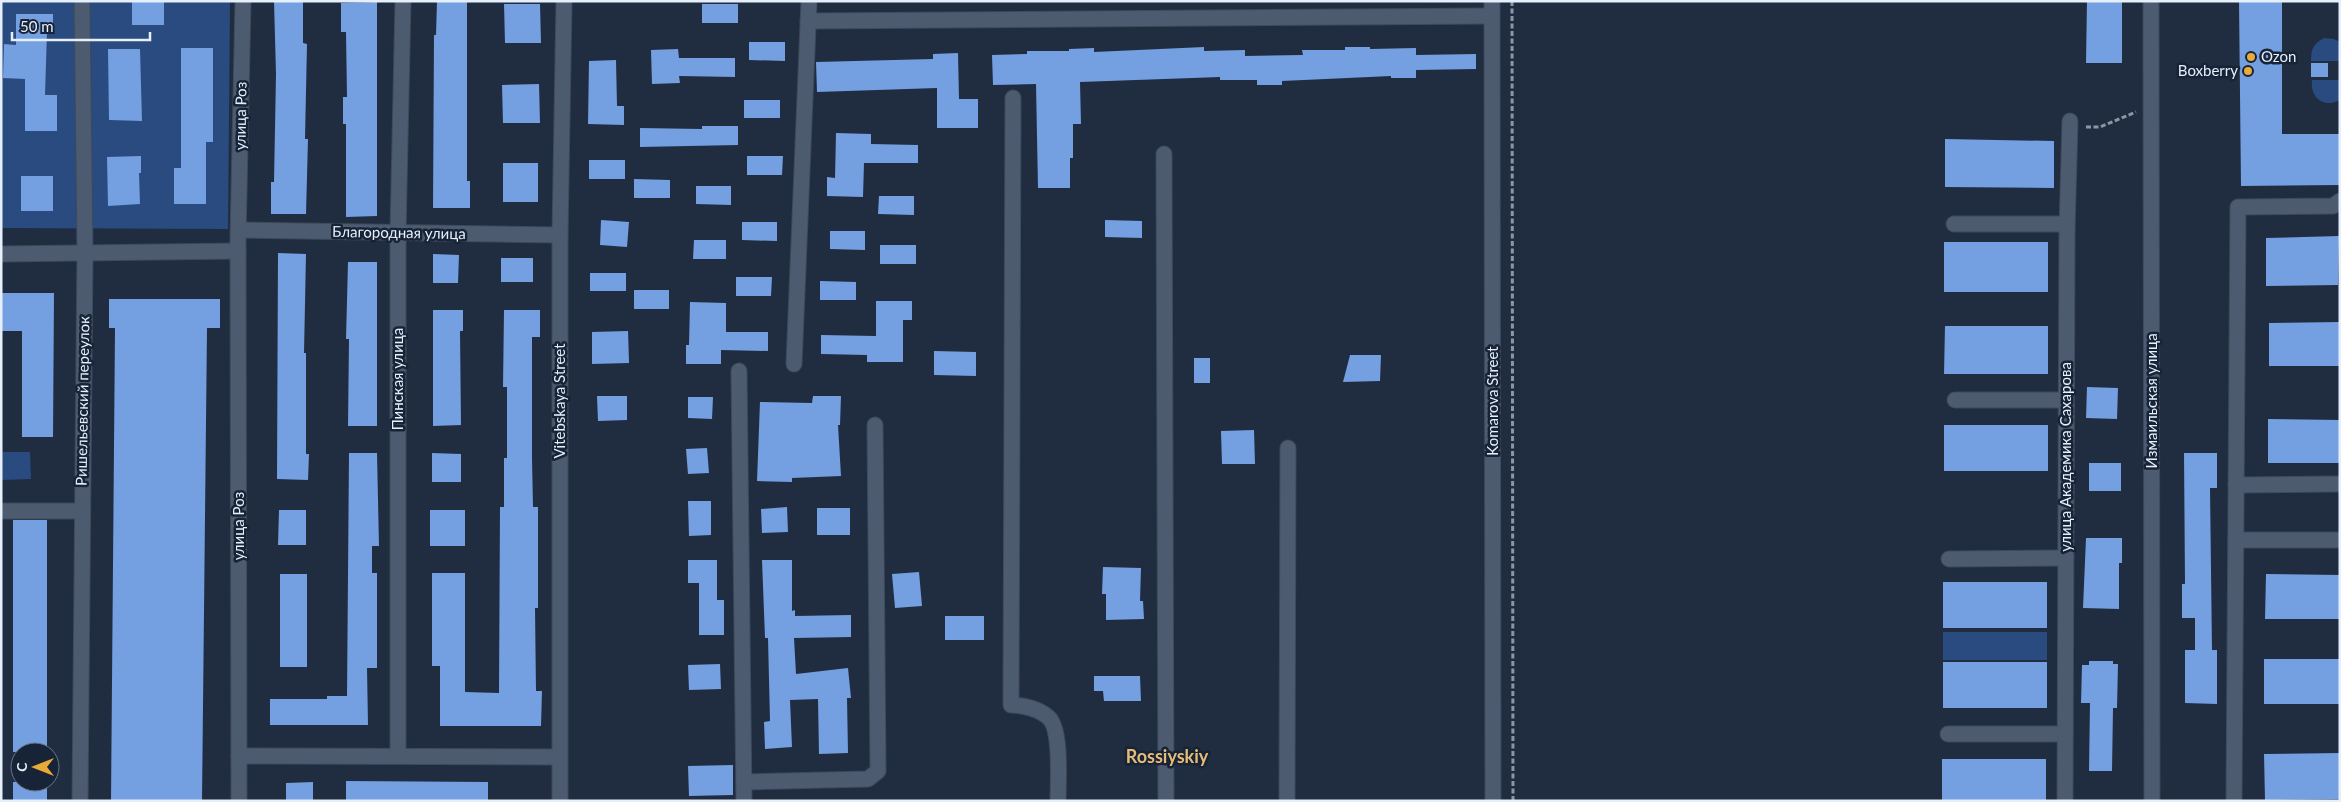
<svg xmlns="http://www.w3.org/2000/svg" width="2341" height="802" font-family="Lato,sans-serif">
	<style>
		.green { fill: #294b80 }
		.building { fill: #749fe1 }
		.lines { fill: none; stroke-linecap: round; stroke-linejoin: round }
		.minor-casing { stroke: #3e495a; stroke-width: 17 }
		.path { stroke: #8b96a5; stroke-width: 3; stroke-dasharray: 5 2.5; stroke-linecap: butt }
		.minor { stroke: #4d5b71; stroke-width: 15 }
		.poi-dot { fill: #e9ab37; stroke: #172336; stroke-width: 2 }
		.labels { text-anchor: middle; stroke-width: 5; stroke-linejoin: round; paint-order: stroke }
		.poi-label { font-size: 15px; fill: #e6effc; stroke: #172336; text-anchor: start }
		.street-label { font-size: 15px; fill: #e6effc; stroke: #172336 }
		.quarter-label { font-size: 18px; font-weight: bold; fill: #e7bc77; stroke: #172336 }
	</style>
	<rect width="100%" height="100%" fill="#202d40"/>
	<g class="green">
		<polygon points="1,1 230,1 228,229 1,228"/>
		<path d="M2324 38 2334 39 2340 42V61H2311C2311 49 2313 44 2324 38Z"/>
		<path d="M2312 80H2340V100C2323 109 2310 97 2312 80Z"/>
		<polygon points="1,452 30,452 31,479 1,480"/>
		<rect x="1943" y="632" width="104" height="28"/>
	</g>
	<g class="building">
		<rect x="132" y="1" width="32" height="24"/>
		<polygon points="274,1 303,1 303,43 307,44 305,139 308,139 306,214 271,214 271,182 274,182 276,74"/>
		<polygon points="437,1 467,1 467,181 470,181 470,208 433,208 434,35 436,35"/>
		<polygon points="2087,1 2122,1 2122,63 2086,63"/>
		<polygon points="2239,1 2282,1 2282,134 2340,134 2340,185 2241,186"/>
		<polygon points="377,2 377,216 346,217 346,124 343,124 343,97 347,97 346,32 341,32 341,3"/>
		<polygon points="504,4 540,4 541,43 505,43"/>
		<rect x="702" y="4" width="36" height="19"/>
		<polygon points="16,14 53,14 53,31 47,31 45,95 57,95 57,131 25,131 25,79 3,78 4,44 16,45"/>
		<polygon points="749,42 785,42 785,61 749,60"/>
		<polygon points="1204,47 1204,51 1245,50 1245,56 1303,55 1302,50 1345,50 1345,47 1370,47 1370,49 1416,48 1416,55 1476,54 1476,69 1416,70 1416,78 1391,78 1391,76 1282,81 1282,85 1257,85 1257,80 1220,80 1220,77 1080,82 1081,124 1073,124 1073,158 1070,158 1070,188 1038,188 1036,84 993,85 992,55 1027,54 1027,51 1069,51 1069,49 1094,48 1094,52"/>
		<polygon points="181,48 213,48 213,142 206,142 206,204 174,204 174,168 181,168"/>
		<polygon points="108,49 140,49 142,121 109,120"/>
		<polygon points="678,49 679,58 735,58 735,77 679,76 680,83 652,84 651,50"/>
		<polygon points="958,53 959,99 978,99 978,128 937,128 937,88 817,92 816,62 933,59 933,54"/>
		<polygon points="616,60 617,106 624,106 624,125 588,124 589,61"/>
		<rect x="2311" y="63" width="17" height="14"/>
		<polygon points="539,84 540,123 503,123 502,85"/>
		<rect x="744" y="100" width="36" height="18"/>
		<polygon points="702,126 738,126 738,145 640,147 640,128 702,129"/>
		<polygon points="836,133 871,134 871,144 918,145 918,163 864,163 863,197 827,196 827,177 835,178"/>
		<polygon points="1945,139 2054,141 2054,188 1945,187"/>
		<polygon points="141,156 141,173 139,173 140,204 108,206 107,157"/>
		<polygon points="747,156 783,156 782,175 747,175"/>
		<rect x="589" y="160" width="36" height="19"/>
		<rect x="503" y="163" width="35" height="39"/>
		<rect x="21" y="176" width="32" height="35"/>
		<polygon points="634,179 670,180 670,198 634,198"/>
		<polygon points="696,186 731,186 731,205 696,204"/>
		<polygon points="879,196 914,196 914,215 878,214"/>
		<polygon points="601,220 629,222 627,247 600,245"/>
		<polygon points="1105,220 1142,221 1142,238 1105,237"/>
		<polygon points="742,222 777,222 777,241 742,240"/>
		<polygon points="830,231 865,231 865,250 830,249"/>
		<polygon points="2339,236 2338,285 2266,286 2266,238"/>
		<polygon points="694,240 726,240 726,259 693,259"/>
		<rect x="1944" y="242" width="104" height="50"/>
		<rect x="880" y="245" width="36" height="19"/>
		<polygon points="278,253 306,254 304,353 306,353 306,454 309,454 308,480 277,479"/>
		<polygon points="433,254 459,255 458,283 433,283"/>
		<rect x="501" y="258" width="32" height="24"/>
		<polygon points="348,262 377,262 377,426 348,426 349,339 346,339"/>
		<rect x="590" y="273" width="36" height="18"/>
		<polygon points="736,277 772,277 771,296 736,296"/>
		<polygon points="820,281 856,282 856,300 820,300"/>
		<rect x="634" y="290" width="35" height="19"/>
		<polygon points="1,293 54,293 53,437 22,437 22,331 1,331"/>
		<polygon points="109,299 220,299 220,328 207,328 202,801 111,801 115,328 109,328"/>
		<polygon points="876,301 912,301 912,320 903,320 903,362 867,362 867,355 821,354 821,335 876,336"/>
		<polygon points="690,302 726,303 726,332 768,332 768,351 721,350 721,364 686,364 686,345 689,345"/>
		<polygon points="433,310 463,310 463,331 460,331 461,425 433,426"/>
		<polygon points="504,310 540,310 540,337 532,337 532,458 533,507 538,507 538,608 535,608 536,691 542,691 541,726 440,726 440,666 432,666 432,573 465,573 465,692 499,693 500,507 504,507 504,458 507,458 507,387 503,387"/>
		<polygon points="2340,322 2340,366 2269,366 2269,323"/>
		<polygon points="1945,326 2048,326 2048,374 1944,374"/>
		<polygon points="628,331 629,363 592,364 592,332"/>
		<polygon points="934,351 976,352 976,376 934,375"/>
		<polygon points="1350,355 1381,355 1380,381 1343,382"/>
		<rect x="1194" y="358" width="16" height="25"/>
		<polygon points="2087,387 2118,388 2117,419 2086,418"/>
		<polygon points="597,396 627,396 627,420 598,421"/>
		<polygon points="813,396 841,396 840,425 838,425 841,476 792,478 792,482 757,481 760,402 812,403"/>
		<polygon points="688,397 713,397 712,419 688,418"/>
		<polygon points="2268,419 2340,420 2340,463 2268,463"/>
		<rect x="1944" y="425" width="104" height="46"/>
		<polygon points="1254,430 1255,464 1222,464 1221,431"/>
		<polygon points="707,448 709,473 688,474 686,449"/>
		<polygon points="349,453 377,453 379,546 372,546 372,573 377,573 377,668 367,668 368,725 270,725 270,699 327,699 327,696 347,696"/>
		<polygon points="432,453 461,454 461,482 432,482"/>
		<polygon points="2184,453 2217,453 2217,488 2210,488 2212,650 2217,650 2217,704 2185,703 2185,650 2195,650 2195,618 2182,618 2182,584 2185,584"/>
		<rect x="2089" y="463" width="32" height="28"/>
		<polygon points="688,501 711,501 711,535 689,536"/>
		<polygon points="787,507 788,532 762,533 761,509"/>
		<rect x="817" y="508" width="33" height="27"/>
		<polygon points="279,510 306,510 306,545 278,545"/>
		<rect x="430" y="510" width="35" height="36"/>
		<rect x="13" y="520" width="34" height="232"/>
		<polygon points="2086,538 2122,538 2122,563 2119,563 2119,609 2083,608"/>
		<polygon points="688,560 717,560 717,600 724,600 724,635 699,635 699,583 688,583"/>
		<polygon points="762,560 792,560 792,611 795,610 795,616 851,615 851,637 794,638 796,674 848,668 851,698 847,698 848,753 819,754 818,699 790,700 792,747 765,749 764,722 770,721 768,638 765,638"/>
		<polygon points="1103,567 1141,568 1140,601 1143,601 1144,619 1106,620 1106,594 1102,594"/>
		<polygon points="919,572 922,606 895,608 892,574"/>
		<rect x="280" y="574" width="27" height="93"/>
		<polygon points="2266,574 2340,575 2340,619 2265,619"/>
		<rect x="1943" y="582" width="104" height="46"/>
		<rect x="945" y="616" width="39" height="24"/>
		<rect x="2264" y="659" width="76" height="45"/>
		<polygon points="2089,661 2113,661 2113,664 2118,664 2117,708 2113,708 2112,771 2089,771 2090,703 2081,703 2082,665 2089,665"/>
		<rect x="1943" y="662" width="104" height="46"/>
		<polygon points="720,664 721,689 689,690 688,665"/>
		<polygon points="1094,676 1140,676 1141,701 1104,701 1103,691 1094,691"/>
		<polygon points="2340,753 2340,799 2265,800 2264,754"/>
		<rect x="1942" y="759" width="104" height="42"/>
		<polygon points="733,765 733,795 689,796 688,766"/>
		<polygon points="346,781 488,782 488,801 346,801"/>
		<rect x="13" y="782" width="34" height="18"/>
		<polygon points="313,782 313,801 286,801 286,783"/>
	</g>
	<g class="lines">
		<g class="minor-casing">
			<g id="minor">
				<polyline points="1492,1 1493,801"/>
				<polyline points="2151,1 2152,801"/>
				<polyline points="808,21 1492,16"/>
				<path d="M1013 98 1011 705C1023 705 1039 709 1048 717 1062 728 1058 783 1058 801"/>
				<polyline points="1164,154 1166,801"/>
				<polyline points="1954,224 2058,224 2064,225 2067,231 2065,801"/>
				<polyline points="239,230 560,235"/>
				<polyline points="2067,231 2070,121"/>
				<polyline points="1,254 238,251"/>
				<polyline points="794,364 809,1"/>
				<polyline points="739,371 744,801"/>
				<polyline points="1955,400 2066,400"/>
				<polyline points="2236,485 2340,484"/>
				<polyline points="1,511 81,511"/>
				<polyline points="2236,540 2340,540"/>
				<polyline points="1949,559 2066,558"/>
				<polyline points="1948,734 2065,734"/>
				<polyline points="239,756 559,757"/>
				<polyline points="398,756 398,233 403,1"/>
				<polyline points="744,782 868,779 878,771 875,425"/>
				<polyline points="80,801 85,253 82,1"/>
				<polyline points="239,801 238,238 243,1"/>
				<polyline points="560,801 560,235 564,1"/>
				<polyline points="1287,801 1288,448"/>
				<polyline points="2234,801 2238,207 2333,206 2340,201"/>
			</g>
		</g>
		<g class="path">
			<polyline points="1512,1 1513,801"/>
			<polyline points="2086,127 2100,127 2136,112"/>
		</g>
		<use href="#minor" class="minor"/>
	</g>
	<g class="poi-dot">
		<circle cx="2251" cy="57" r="5"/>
		<circle cx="2248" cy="71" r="5"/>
	</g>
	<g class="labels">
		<g class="poi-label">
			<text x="2261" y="62">Ozon</text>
			<text x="2238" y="76" text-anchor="end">Boxberry</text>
		</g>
		<g class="street-label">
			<text transform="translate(241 116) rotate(-89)" y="5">улица Роз</text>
			<text transform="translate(399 233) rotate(1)" y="5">Благородная улица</text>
			<text transform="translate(398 379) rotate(-90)" y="5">Пинская улица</text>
			<text transform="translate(83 401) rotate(-89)" y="5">Ришельевский переулок</text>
			<text transform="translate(560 401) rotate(-90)" y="5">Vitebskaya Street</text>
			<text transform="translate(1493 401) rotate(-90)" y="5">Komarova Street</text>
			<text transform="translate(2152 401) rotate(-90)" y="5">Измаильская улица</text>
			<text transform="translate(2066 457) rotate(-90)" y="5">улица Академика Сахарова</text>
			<text transform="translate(239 526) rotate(-90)" y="5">улица Роз</text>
		</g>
		<g class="quarter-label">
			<text x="1167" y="763">Rossiyskiy</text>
		</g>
	</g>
	<rect width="2341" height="802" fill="none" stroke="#e6effc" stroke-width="5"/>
	<g transform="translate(35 767) rotate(270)"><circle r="24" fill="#172336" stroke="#6a7585"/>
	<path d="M0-4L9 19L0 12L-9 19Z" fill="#e9ab37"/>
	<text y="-8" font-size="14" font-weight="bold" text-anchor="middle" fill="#e6effc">С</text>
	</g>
	<path d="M12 32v8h138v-8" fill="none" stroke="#e6effc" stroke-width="2.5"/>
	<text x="20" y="32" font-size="15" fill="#e6effc" stroke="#172336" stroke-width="4" paint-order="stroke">50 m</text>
</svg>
